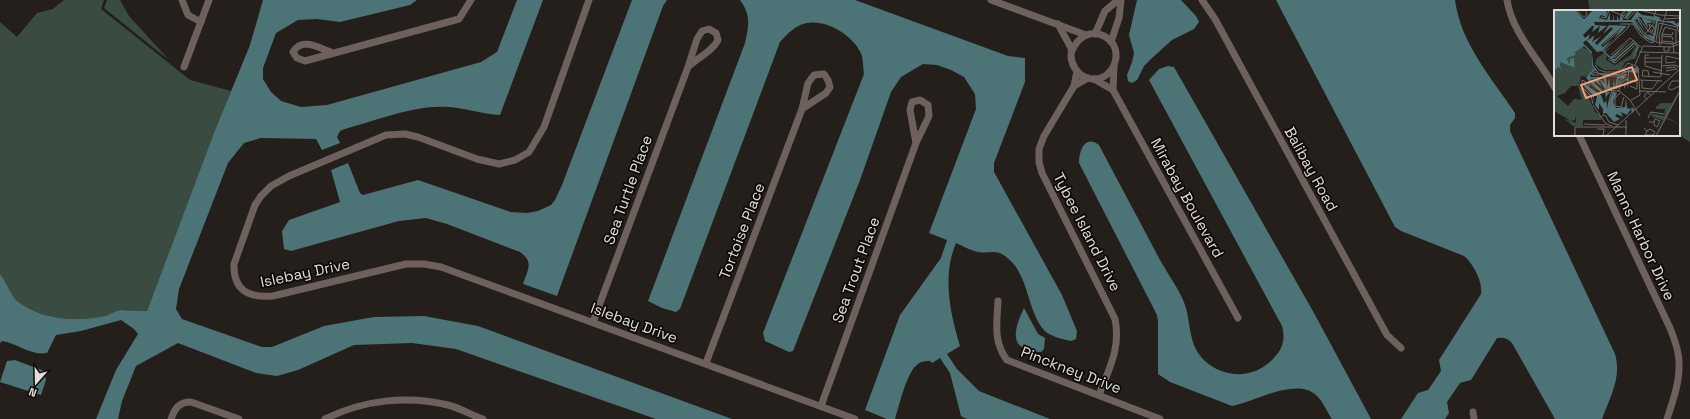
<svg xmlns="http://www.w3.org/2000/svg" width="1690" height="419" font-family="'Space Grotesk',sans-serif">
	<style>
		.green { fill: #3a4b41 }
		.water { fill: #4c7376 }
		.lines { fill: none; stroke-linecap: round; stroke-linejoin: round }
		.minor { stroke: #6e605d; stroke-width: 7 }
		.labels { text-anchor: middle; stroke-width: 3.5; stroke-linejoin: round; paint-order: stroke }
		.street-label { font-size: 15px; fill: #e1ddda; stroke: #0c0907 }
		.inset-road { fill: none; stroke: #706b67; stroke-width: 1 }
		.view { fill: #f1a17d; fill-opacity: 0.15; stroke: #f1a17d; stroke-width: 2 }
		.inset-edge { fill: none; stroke: #e1ddda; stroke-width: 2 }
	</style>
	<rect width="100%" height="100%" fill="#241f1a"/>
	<g class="green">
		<path d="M64 0H104L101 9 190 80 231 91 147 311C139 311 130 309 122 310 116 310 111 314 105 316 75 322 40 320 16 300 12 296 6 281 0 274V22L17 37 37 13 53 9Z"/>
		<polygon points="107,0 120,0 129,16 169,60 104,8"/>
		<polygon points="1588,0 1690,0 1690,142 1679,135 1679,11 1590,11"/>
	</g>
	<g class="water">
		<path d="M263 0H417L410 5 340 22 317 19 298 20 276 33 263 68V79L271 92 281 101 301 107 327 105 481 62 497 52 517 0H543L500 115C482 114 465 108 448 107 414 105 378 120 345 129L340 131 337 137 340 143 322 150 316 139 261 138 244 143 228 163 179 289 176 309 182 319 262 347H272L324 326 374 317 424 316 478 326 732 419H656L456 349 412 343 354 345 298 370 277 376 256 373 178 343 136 366 122 401 118 419H96L116 370 138 334 134 329 121 320 81 331 56 335 47 353C31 356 17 343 2 341L0 343V274C6 281 12 296 16 300 40 320 75 322 105 316 111 314 116 310 122 310 131 310 139 311 147 311L216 128 250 45Z"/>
		<path d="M632 0H667L663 6 557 296 523 284C528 269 534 262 520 252L447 224 426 218 399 221 291 251 284 249 282 231 289 220 340 202 331 170 348 163 360 193 363 195 418 180 511 212 527 213 538 211 551 205 555 200 562 185Z"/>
		<path d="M740 0H855L1008 56 1025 58V82L994 163V172L1062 295 1077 331 1076 339 1071 341C1062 339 1048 336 1043 329 1026 307 1029 273 1005 256 996 249 988 254 979 252 971 251 963 246 956 243 942 276 950 313 960 346L947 354 957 369 979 391 1050 419H967L961 416 950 373 940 358 932 363 930 361C926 361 921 361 918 364 907 371 899 406 895 419H887L865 410 900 315 941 258 947 240 929 233 976 109 975 94 964 77 951 70 937 65 923 64 901 77 891 92 860 180 793 351 789 352 765 341 763 333 864 74C863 68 863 61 862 56 856 37 827 19 807 23 796 25 788 33 780 42L680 309 676 312 662 308 648 301 745 43C749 26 751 15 740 0Z"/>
		<polygon points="1137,0 1181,0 1196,16 1199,22 1194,29 1172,40 1151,59 1144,66 1137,80 1132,83 1128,81 1127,75 1132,62 1134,53 1129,35"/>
		<path d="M1276 0H1455C1461 44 1491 77 1515 113V118L1510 125V131L1615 354C1622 377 1610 397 1602 419H1555L1512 343C1507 338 1504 337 1497 338L1471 380 1460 383 1447 402 1449 413 1445 419H1401L1418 393 1428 390 1441 371 1439 360 1481 294C1483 282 1473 263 1464 256L1401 231 1395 227Z"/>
		<path d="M1168 66 1174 67 1314 313 1371 419H1332C1327 412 1323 401 1316 395 1295 377 1255 402 1232 406L1170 382 1158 374V322L1157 315 1079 163C1079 151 1085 134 1099 145 1119 183 1140 222 1160 260 1168 274 1182 294 1186 308 1191 327 1189 346 1205 361 1224 378 1252 379 1271 361 1282 350 1286 341 1282 326L1149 80 1159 69Z"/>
		<path d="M1024 308 1038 334 1045 338 1044 349 1041 352C1036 352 1031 351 1026 349 1008 343 1018 321 1024 308Z"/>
		<polygon points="15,360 44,371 46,380 41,395 0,382 7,361"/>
	</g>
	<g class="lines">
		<g class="minor">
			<polyline points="182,0 188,15 201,22"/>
			<path d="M589 0 544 127 529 152 515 160 499 164 477 159 418 137 405 134 386 135 289 176 271 186 261 196 255 205 234 264C233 291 249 298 273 296L406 264H424L441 267 855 419"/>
			<polyline points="991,0 1086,35"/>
			<polyline points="1202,0 1215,19 1387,335 1401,348"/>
			<path d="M1507 0C1512 33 1539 59 1555 88"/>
			<path d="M1058 24C1062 32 1067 40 1071 48 1072 52 1071 54 1071 57 1072 66 1078 75 1087 78 1113 86 1128 48 1104 36 1090 29 1077 38 1072 51"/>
			<polyline points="1095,34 1105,11 1118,0"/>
			<polyline points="1111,42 1119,18 1121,0"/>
			<path d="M333 53C321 49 302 36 293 52L297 58 305 61 459 19 471 0"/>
			<polyline points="184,67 209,0"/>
			<path d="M1077 71 1074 86 1044 136 1039 149V162L1042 173 1115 319C1121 348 1109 369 1099 395"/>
			<polyline points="1094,79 1113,90 1238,318"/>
			<polyline points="1074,86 1088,78"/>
			<polyline points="1113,90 1114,67"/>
			<path d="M1579 135 1670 328C1675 340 1680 354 1679 367 1679 385 1672 403 1667 419"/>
			<path d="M998 301C997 322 993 342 1007 360L1160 419"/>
			<path d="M593 322 688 67 697 39 702 31 709 29 716 33 718 40C712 52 698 57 688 67"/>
			<polyline points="706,363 802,109 808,83 814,75 824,74 828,80 830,87 826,93 802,109"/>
			<polyline points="821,406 916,143 929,116 928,105 920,100 912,102 910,110 916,143"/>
			<polyline points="1473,412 1474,419"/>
			<path d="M171 419C175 408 179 402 191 402L239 419"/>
			<path d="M325 419C363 400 407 395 448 405 460 408 471 415 483 419"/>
		</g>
	</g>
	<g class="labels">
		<g class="street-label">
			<text transform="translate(1311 169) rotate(61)" y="5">Balibay Road</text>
			<text transform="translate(628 190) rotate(-70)" y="5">Sea Turtle Place</text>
			<text transform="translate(1187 198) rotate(61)" y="5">Mirabay Boulevard</text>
			<text transform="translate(742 231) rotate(-69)" y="5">Tortoise Place</text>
			<text transform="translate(1087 232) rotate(63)" y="5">Tybee Island Drive</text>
			<text transform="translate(1641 236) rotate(65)" y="5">Manns Harbor Drive</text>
			<text transform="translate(856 270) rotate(-70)" y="5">Sea Trout Place</text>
			<text transform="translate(305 273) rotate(-12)" y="5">Islebay Drive</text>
			<text transform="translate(634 323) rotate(20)" y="5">Islebay Drive</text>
			<text transform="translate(1071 370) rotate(21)" y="5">Pinckney Drive</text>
		</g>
	</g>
	<g transform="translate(1554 10)">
		<rect width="126" height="126" fill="#241f1a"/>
		<path d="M27 36 37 42 40 58 34 67 27 66 25 76 34 86 41 102 47 106V110H29V116H19L11 109 22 113V106L21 110 17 111 0 101V63L4 57 6 60 7 54 4 56 3 54 6 52 21 58 20 49H16L15 54 13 48 22 45 21 42ZM17 76H24L28 90 20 89 14 96 3 86 11 83ZM81 37 84 38 82 48 71 52 67 60H50L41 54 43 48 50 43 53 47 52 50 61 55 77 45ZM126 79 113 107 126 115 112 108 101 126 109 110 99 107 96 103 110 106 111 99H102V97L107 93H118Z" fill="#3a4b41" fill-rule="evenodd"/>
		<path d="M0 0H21L30 9 39 0H53L52 7 47 5 45 8 53 10 56 2V10H59L60 4V10H63V5L65 11 67 4 71 0H80L73 8 71 7 74 2 72 1 68 5 69 10H77L83 1 88 5 103 7 109 11H120L122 14 125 12 126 18 117 13 104 11 100 32 91 28 78 12H40L41 15 53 16 44 23 46 16 38 22 40 16H38L29 25 31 28 36 24 34 30 41 25 38 32 47 26 41 33 43 35 59 19 57 17 49 24 55 15 73 16 60 29 68 17 47 35 49 37 59 29 49 40 51 41 57 37 51 42 57 47 77 29 58 49H61L80 32 85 37 78 50 83 37 80 34 60 52 48 41 43 42 32 30 29 33 38 42 39 55 45 63 66 64 70 61H74V55L75 61 82 57 85 59 84 63 75 62 74 79 73 73 70 79V74L74 72 72 70 67 73V82L66 72 74 68V62L65 65H48L44 63 41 60 36 66 37 67H48L50 69 52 67 53 78 55 68 56 77H59L60 68 61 78 63 67 71 65 70 68 64 69 63 79H51L46 71 51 73 49 68 36 69 39 72 44 71 48 77 42 72 40 73 48 80V83L36 72 35 77 47 85 50 93 52 91 51 82H56L52 87 53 98 59 81 63 83 59 92 62 98 71 97 72 88 73 98 77 99 78 97 81 100 78 103 77 99 73 105 67 102 69 107 63 104 61 106 66 109 60 112 52 103 49 104V99L45 93V100L41 95 43 86H40L39 92V85L30 76V73L34 76 35 71 32 68 40 58 38 56V44L30 36 21 42 22 45 13 48 15 54 16 49 20 48 21 58 6 52 7 60 4 57 0 64 2 60 0 59ZM84 7H87L94 19 93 13H99L89 8 102 11 99 26 93 24 99 30 89 24 80 10 83 9 91 22Z" fill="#4c7376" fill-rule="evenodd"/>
		<path class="inset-road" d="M22 0 30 7 33 4 31 0M55 0 70 6M86 0 106 5 126 6M102 0 100 6 106 8M72 3 69 7 74 9 82 0M47 7 52 8 55 0M85 8 94 21 102 25M90 9 101 12 91 24M111 9 126 8M81 10 90 23 98 29M66 14H79L87 26 97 33 102 31 105 13 123 17 126 25M95 19 98 22 100 17 95 14 96 18M108 24 118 25 119 22M107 26 118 27 119 30M108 31 119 32 120 43M102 32 119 34 126 31M108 34V24L111 17 122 20V34M49 35 67 19M106 36 105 25 113 0M110 37V41H115V37M50 40 74 18 75 14M85 42 126 43M57 45 76 28 87 37M95 45H91V56L108 61M60 48 80 30M91 48H108M54 49 61 53 80 36M91 52H108M122 52 112 53V46L126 49M41 55 45 60 51 62H66L74 53 84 57 86 85 77 90M81 55 89 36 117 37 126 34M108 56 120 55 126 57M112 58 120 57 123 59 112 61M99 62 116 65M45 65H38L41 62 50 66H66L72 64V67L65 71V81M95 66 94 61 89 60 88 66 105 67 107 66 108 45M37 70 49 71M86 70 108 71M88 70V78L98 79 105 70M34 73 28 70V77L37 86 39 94M37 74 49 83M76 76 83 79V72L76 71M114 78 117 80 126 76M114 78 118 71H126M50 80 65 81 76 90 86 106M86 81 112 82M66 83 61 88V96L67 97 70 87M93 90 90 86 94 82 97 86M39 95 52 114 58 116M54 95 58 80M48 106 51 105 55 112 64 115M94 108 97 102 110 104M72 110V126M95 112H100V115L103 117 106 111 101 109 100 112M30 114 51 115M90 118 93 121 91 125H99L101 122 96 119 93 121M43 119H50L49 126M21 126V117H73M52 126 126 59M102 126 126 81"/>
		<path class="view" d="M78 57 83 70 32 88 27 75Z"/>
		<rect width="126" height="126" class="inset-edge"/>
	</g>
	<g transform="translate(36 383) rotate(200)" stroke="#0c0907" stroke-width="3" paint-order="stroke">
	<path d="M0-3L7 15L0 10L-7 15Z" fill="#e1ddda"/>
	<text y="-6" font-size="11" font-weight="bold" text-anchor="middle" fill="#e1ddda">N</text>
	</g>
</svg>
